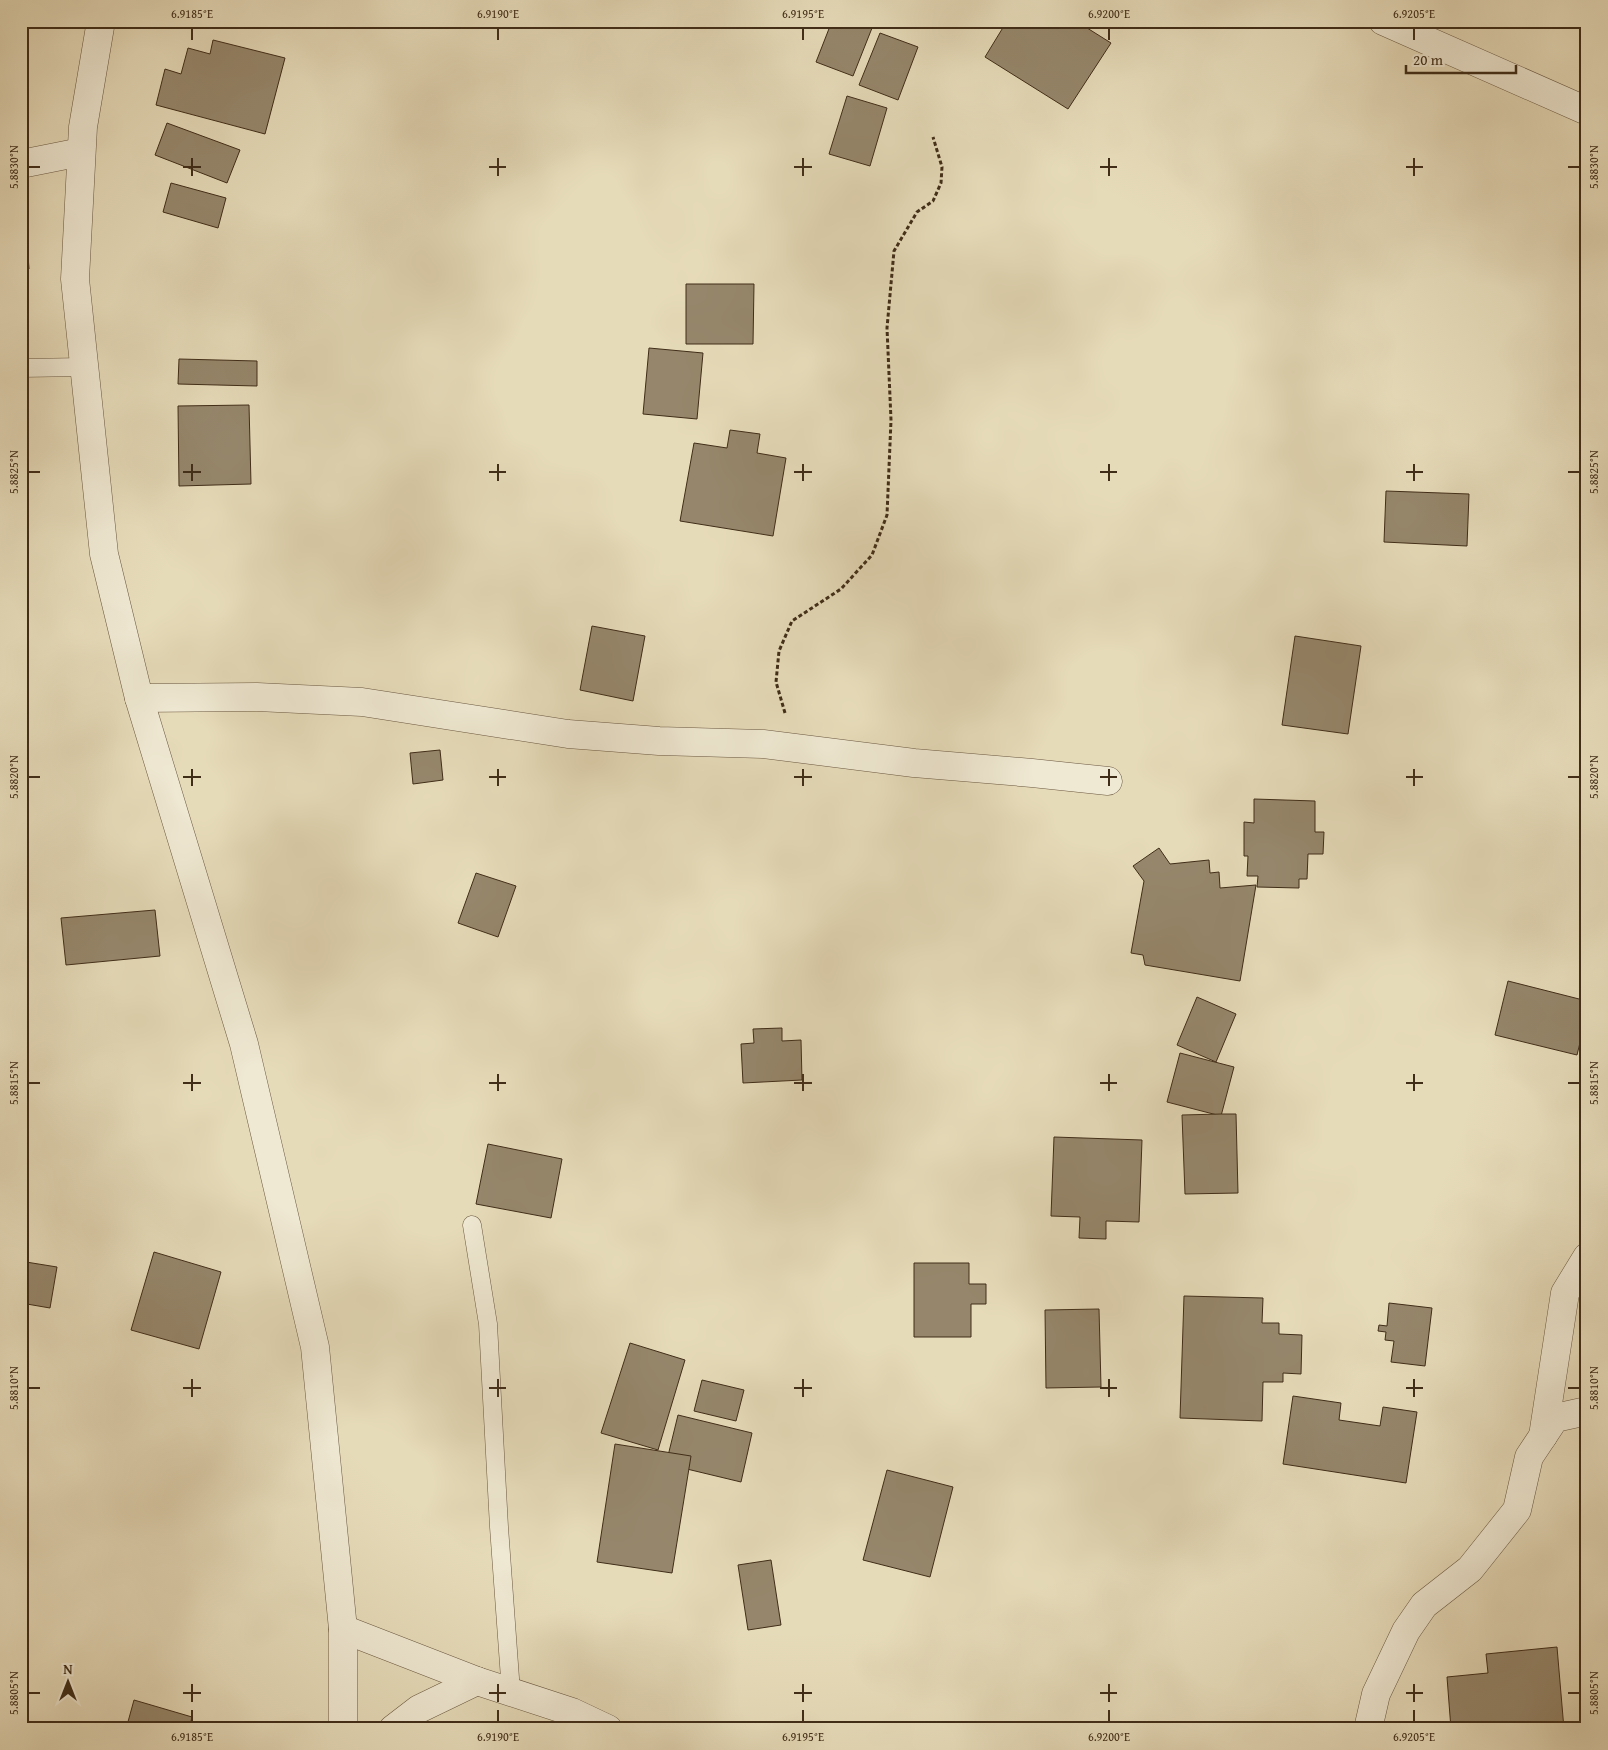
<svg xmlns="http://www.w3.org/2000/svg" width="1608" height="1750" font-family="'Gentium Book Plus',serif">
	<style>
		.building { fill: #96876c; stroke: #402d18 }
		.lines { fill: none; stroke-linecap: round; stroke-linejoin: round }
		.service-casing { stroke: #6a5840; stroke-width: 19 }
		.minor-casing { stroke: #6a5840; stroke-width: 29 }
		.path { stroke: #402d18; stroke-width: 3; stroke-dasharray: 4 2.5; stroke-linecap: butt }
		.service { stroke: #efe8d2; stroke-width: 18 }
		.minor { stroke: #efe8d2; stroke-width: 28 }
		.ticks { fill: none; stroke: #402d18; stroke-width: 2 }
		.neatline { fill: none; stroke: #402d18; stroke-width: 2 }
		.ticks-label { font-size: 12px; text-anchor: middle; fill: #402d18 }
	</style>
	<rect width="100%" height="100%" fill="#e6dbb9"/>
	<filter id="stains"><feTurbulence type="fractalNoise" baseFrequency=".004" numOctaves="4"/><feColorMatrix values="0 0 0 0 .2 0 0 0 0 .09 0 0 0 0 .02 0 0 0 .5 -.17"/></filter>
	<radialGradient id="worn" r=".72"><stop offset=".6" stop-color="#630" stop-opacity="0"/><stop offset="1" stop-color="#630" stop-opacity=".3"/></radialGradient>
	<g class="building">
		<polygon points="832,21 869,21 874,23 853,76 816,62"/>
		<polygon points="1007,21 1076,21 1111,43 1068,109 985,57"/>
		<polygon points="880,33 918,47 898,100 859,85"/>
		<polygon points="213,40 285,58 265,134 156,105 165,69 181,74 188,48 210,54"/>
		<polygon points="847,96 887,108 870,166 829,154"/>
		<polygon points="167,123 240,150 227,183 155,155"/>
		<polygon points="171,183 226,198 218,228 163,212"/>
		<polygon points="21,187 23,187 29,269 21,270"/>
		<polygon points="686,284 754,284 753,344 686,344"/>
		<polygon points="649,348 703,353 697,419 643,414"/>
		<polygon points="179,359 257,361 257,386 178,384"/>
		<polygon points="249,405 251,484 179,486 178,406"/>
		<polygon points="730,430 760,434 757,453 786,458 773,536 680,521 694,443 727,448"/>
		<polygon points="1386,491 1469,494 1467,546 1384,542"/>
		<polygon points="592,626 645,636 633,701 580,690"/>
		<polygon points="1295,636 1361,646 1348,734 1282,725"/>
		<polygon points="440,750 443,780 413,784 410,753"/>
		<polygon points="1254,799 1315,801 1315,832 1324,832 1323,854 1308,854 1307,879 1299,879 1299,888 1257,887 1258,876 1247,876 1248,856 1244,856 1244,822 1254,823"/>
		<polygon points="1159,848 1170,864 1209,860 1210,873 1219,872 1220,888 1256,885 1240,981 1145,965 1143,955 1131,953 1144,881 1133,866"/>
		<polygon points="476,873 516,886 498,937 458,923"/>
		<polygon points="155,910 160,956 66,965 61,918"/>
		<polygon points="1508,981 1587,1001 1587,1014 1577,1055 1495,1035"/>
		<polygon points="1197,997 1236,1014 1216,1062 1177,1045"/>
		<polygon points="782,1028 782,1041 801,1040 802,1080 743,1083 741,1044 754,1043 753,1029"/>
		<polygon points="1180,1053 1234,1067 1221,1116 1167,1102"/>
		<polygon points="1221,1114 1236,1114 1238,1193 1185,1194 1182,1115"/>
		<polygon points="1054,1137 1142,1140 1139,1222 1106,1221 1106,1239 1079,1238 1080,1217 1051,1216"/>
		<polygon points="488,1144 562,1159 551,1218 476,1204"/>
		<polygon points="154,1252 221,1272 199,1349 131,1330"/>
		<polygon points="26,1262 57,1267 50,1308 21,1303"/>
		<polygon points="914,1263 969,1263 969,1284 986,1284 986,1304 971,1304 971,1337 914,1337"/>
		<polygon points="1184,1296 1263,1298 1262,1323 1279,1323 1279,1334 1302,1335 1301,1374 1283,1373 1283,1382 1263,1382 1262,1421 1180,1418"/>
		<polygon points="1389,1303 1432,1308 1425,1366 1391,1362 1394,1341 1385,1340 1386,1332 1378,1331 1379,1325 1387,1326"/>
		<polygon points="1099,1309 1101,1387 1046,1388 1045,1310"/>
		<polygon points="630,1343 685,1360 658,1450 601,1433"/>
		<polygon points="702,1380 744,1390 736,1421 694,1411"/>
		<polygon points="1293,1396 1341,1403 1339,1420 1380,1426 1383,1407 1417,1412 1406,1483 1283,1464"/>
		<polygon points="678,1415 752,1433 741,1482 666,1464"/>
		<polygon points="615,1444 691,1456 672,1573 597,1562"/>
		<polygon points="887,1470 953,1487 930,1577 863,1560"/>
		<polygon points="771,1560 781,1625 748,1630 738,1565"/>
		<polygon points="1557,1647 1564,1729 1451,1729 1447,1677 1488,1673 1486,1654"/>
		<polygon points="134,1700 192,1717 189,1729 126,1729"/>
	</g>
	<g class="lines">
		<g class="service-casing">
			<g id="service">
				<polyline points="21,368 84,367"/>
				<polyline points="472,1225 488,1324 499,1527 511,1692"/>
			</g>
		</g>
		<g class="minor-casing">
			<g id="minor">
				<polyline points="101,21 83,127 75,279 104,554 139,698 244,1044 315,1347 343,1629 343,1729"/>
				<polyline points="1383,21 1587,111"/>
				<polyline points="21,164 81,152"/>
				<polyline points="139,698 257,697 362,702 568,734 659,741 763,744 914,763 1032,773 1108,781"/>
				<polyline points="1543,1436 1565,1293 1587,1257"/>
				<polyline points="343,1629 477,1681 572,1712 608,1729"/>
				<polyline points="393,1729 419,1709 477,1681"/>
				<polyline points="1368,1729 1376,1694 1406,1631 1424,1605 1470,1569 1517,1510 1529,1457 1555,1418 1587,1411"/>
			</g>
		</g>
		<polyline class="path" points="785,713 776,682 779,651 792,621 841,589 872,555 887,515 891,420 887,328 894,251 917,212 933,201 941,183 942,167 933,137"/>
		<use href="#service" class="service"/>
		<use href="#minor" class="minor"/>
	</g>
	<path class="ticks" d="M192 28V40M498 28V40M803 28V40M1109 28V40M1414 28V40M192 158V176M498 158V176M803 158V176M1109 158V176M1414 158V176M28 167H40M183 167H201M489 167H506M794 167H812M1100 167H1117M1406 167H1423M1568 167H1580M192 464V481M498 464V481M803 464V481M1109 464V481M1414 464V481M28 472H40M183 472H201M489 472H506M794 472H812M1100 472H1117M1406 472H1423M1568 472H1580M192 769V786M498 769V786M803 769V786M1109 769V786M1414 769V786M28 777H40M183 777H201M489 777H506M794 777H812M1100 777H1117M1406 777H1423M1568 777H1580M192 1074V1091M498 1074V1091M803 1074V1091M1109 1074V1091M1414 1074V1091M28 1083H40M183 1083H201M489 1083H506M794 1083H812M1100 1083H1117M1406 1083H1423M1568 1083H1580M192 1379V1397M498 1379V1397M803 1379V1397M1109 1379V1397M1414 1379V1397M28 1388H40M183 1388H201M489 1388H506M794 1388H812M1100 1388H1117M1406 1388H1423M1568 1388H1580M192 1684V1702M498 1684V1702M803 1684V1702M1109 1684V1702M1414 1684V1702M28 1693H40M183 1693H201M489 1693H506M794 1693H812M1100 1693H1117M1406 1693H1423M1568 1693H1580M192 1710V1722M498 1710V1722M803 1710V1722M1109 1710V1722M1414 1710V1722"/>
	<rect width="1608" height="1750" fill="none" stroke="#e6dbb9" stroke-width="55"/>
	<g transform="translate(68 1682)" stroke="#efe8d2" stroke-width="4" paint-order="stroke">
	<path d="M0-4L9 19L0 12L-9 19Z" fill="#402d18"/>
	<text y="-8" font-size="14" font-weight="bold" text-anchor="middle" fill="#402d18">N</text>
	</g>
	<path d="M1406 65v8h110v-8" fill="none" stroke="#402d18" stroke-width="2.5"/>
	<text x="1413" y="65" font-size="15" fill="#402d18" stroke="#efe8d2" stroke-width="4" paint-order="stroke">20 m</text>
	<rect x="28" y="28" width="1552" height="1694" class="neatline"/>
	<g class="ticks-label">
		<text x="192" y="18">6.9185°E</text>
		<text x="498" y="18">6.9190°E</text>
		<text x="803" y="18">6.9195°E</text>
		<text x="1109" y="18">6.9200°E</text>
		<text x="1414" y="18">6.9205°E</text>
		<text transform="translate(14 167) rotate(-90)" y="4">5.8830°N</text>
		<text transform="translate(1594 167) rotate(-90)" y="4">5.8830°N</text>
		<text transform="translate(14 472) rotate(-90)" y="4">5.8825°N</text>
		<text transform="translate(1594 472) rotate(-90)" y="4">5.8825°N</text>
		<text transform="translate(14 777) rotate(-90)" y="4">5.8820°N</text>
		<text transform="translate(1594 777) rotate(-90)" y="4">5.8820°N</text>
		<text transform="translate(14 1083) rotate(-90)" y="4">5.8815°N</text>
		<text transform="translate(1594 1083) rotate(-90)" y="4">5.8815°N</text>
		<text transform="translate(14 1388) rotate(-90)" y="4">5.8810°N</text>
		<text transform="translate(1594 1388) rotate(-90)" y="4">5.8810°N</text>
		<text transform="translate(14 1693) rotate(-90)" y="4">5.8805°N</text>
		<text transform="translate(1594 1693) rotate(-90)" y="4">5.8805°N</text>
		<text x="192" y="1741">6.9185°E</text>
		<text x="498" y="1741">6.9190°E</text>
		<text x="803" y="1741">6.9195°E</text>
		<text x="1109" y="1741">6.9200°E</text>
		<text x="1414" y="1741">6.9205°E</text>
	</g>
	<rect width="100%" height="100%" filter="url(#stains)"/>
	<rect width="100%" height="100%" fill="url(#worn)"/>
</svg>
